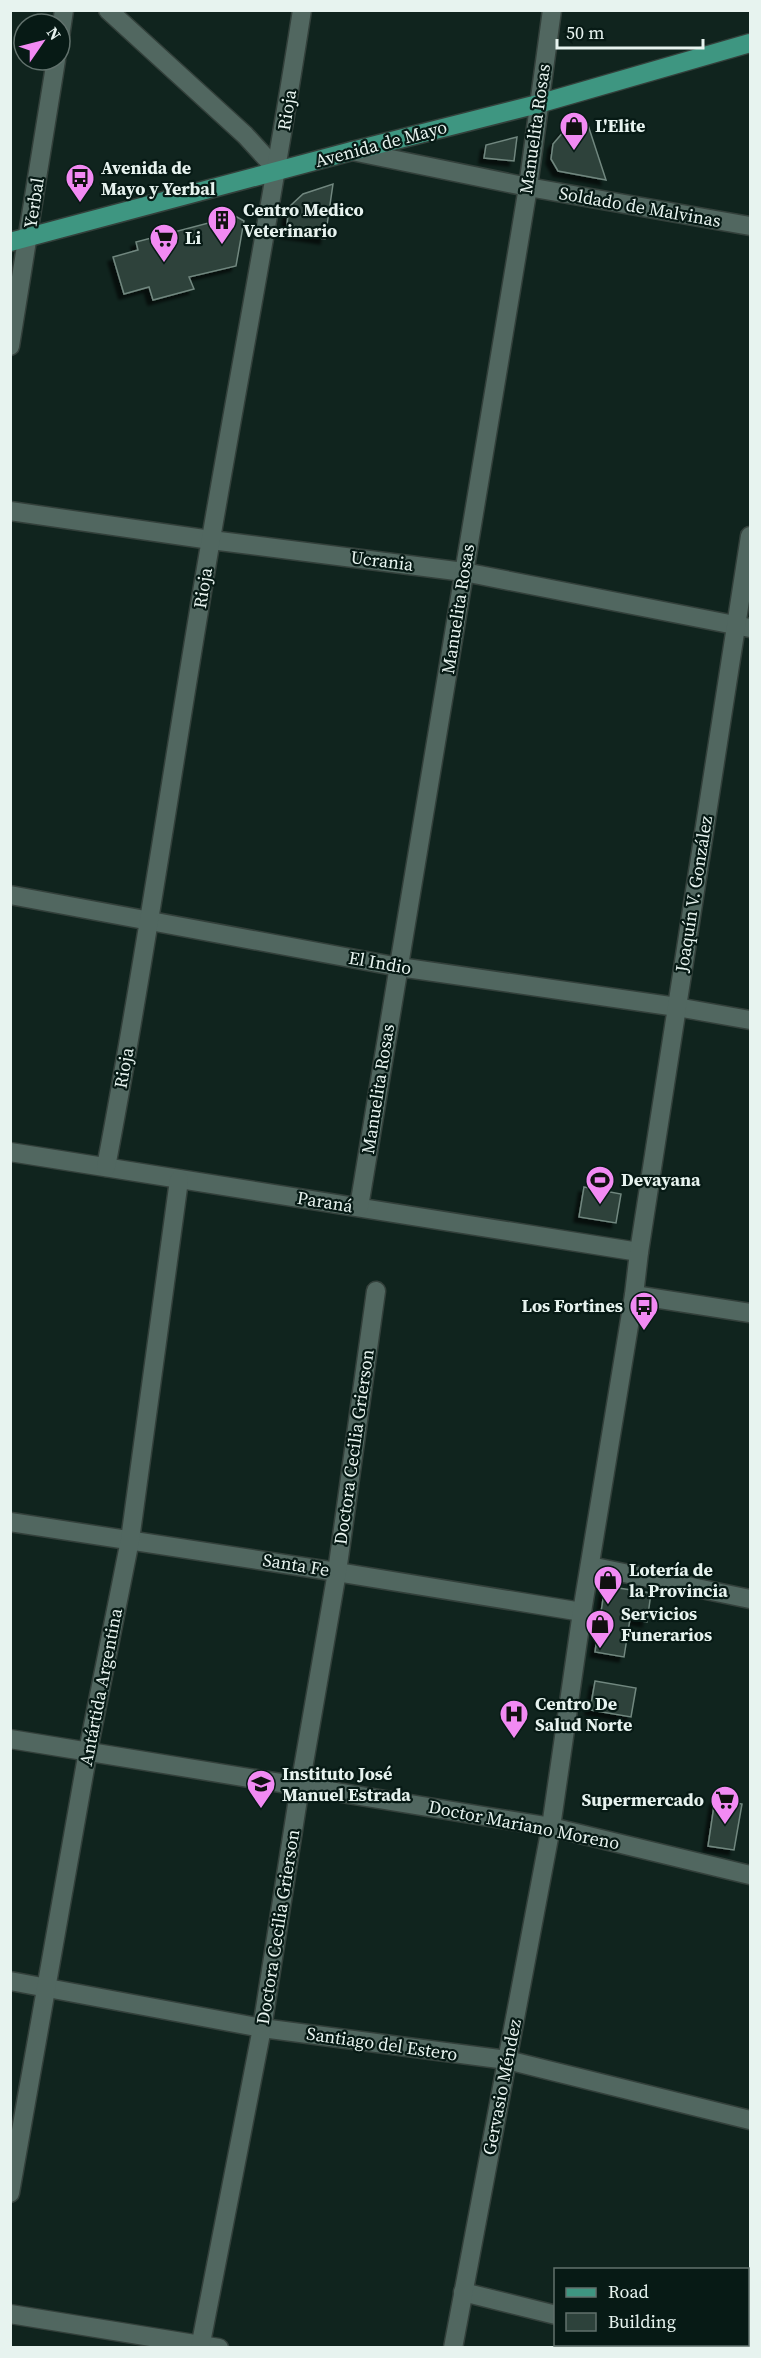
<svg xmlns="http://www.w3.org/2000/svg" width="761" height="2358" font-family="'Source Serif 4',serif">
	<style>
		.building { fill: #2d423b; stroke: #71877f; stroke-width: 1.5; filter: url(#shadow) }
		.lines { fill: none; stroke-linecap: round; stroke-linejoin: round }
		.minor-casing { stroke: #33403b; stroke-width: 21 }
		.major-casing { stroke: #33403b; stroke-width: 21 }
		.minor { stroke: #516760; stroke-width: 18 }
		.major { stroke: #3e9681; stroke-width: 18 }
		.labels { text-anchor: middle; stroke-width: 4.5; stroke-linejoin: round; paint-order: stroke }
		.street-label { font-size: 18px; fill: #e7f3ef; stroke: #071a15 }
		.poi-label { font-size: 18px; font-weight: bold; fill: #e7f3ef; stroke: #071a15; text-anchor: start }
	</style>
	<defs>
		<filter id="shadow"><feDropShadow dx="-5" dy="5" stdDeviation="1.5" flood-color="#0009"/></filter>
	</defs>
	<rect width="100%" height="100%" fill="#10241e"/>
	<g class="building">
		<polygon points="587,122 606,180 558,171 551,159 553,144 565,130"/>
		<polygon points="517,137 514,161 484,158 486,145"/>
		<polygon points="333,184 325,239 286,233 289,207 303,194"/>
		<polygon points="235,216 244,221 236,266 189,277 194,289 153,300 149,287 124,294 113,257 138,250 136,242"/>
		<polygon points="584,1187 621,1194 616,1223 579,1217"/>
		<polygon points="605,1586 651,1593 647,1622 630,1619 624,1657 595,1652"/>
		<polygon points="595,1681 636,1688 631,1717 590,1710"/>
		<polygon points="715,1799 742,1804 734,1850 708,1846"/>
	</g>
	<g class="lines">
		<g class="minor-casing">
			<g id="minor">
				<polyline points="108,10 245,135 278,171"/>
				<polyline points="60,37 64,10"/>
				<polyline points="352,151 528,187 750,226"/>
				<polyline points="10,346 56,60"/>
				<polyline points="10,511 211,540 464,572 750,628"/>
				<polyline points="10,895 399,967 677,1007 750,1020"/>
				<polyline points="10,1152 639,1252"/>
				<path d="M106 1167C146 958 175 748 211 539 241 363 275 187 302 10"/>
				<polyline points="359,1207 528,187 552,10"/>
				<polyline points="634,1295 750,1313"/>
				<polyline points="10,1522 337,1572 582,1612"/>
				<polyline points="590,1566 750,1599"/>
				<polyline points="10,1739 551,1827 750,1875"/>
				<polyline points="10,1981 262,2028 507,2060 750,2120"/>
				<polyline points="10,2193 88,1751 130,1540 179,1180"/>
				<polyline points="463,2292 556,2315"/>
				<polyline points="10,2314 219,2348"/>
				<polyline points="675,2344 687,2348"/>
				<polyline points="200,2348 262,2028 300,1786 337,1572 376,1291"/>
				<polyline points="453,2348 551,1827 582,1612 634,1295 639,1252 750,536"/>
			</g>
		</g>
		<g class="major-casing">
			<polyline id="major" points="10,242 352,151 538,104 750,43"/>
		</g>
		<use href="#minor" class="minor"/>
		<use href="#major" class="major"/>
	</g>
	<defs>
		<g id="shop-pin" transform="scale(1.5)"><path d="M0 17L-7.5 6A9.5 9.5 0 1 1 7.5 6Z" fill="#f28af3" stroke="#071a15"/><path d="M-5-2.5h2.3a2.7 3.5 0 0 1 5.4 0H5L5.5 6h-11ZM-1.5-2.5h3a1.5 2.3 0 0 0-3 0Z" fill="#111"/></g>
		<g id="bus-pin" transform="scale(1.5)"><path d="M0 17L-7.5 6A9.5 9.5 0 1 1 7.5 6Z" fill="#f28af3" stroke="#071a15"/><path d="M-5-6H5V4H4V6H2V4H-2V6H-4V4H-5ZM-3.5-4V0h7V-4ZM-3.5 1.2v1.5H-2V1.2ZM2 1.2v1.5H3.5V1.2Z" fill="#111"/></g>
		<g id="building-pin" transform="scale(1.5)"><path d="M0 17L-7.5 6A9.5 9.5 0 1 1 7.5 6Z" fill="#f28af3" stroke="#071a15"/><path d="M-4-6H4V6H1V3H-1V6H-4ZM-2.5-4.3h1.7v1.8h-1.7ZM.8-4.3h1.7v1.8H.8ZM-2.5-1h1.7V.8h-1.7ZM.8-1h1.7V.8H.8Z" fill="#111"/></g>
		<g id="supermarket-pin" transform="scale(1.5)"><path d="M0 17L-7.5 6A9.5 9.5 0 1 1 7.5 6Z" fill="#f28af3" stroke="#071a15"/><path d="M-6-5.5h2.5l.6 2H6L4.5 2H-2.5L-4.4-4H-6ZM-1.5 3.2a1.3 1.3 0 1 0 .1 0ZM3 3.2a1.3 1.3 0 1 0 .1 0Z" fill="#111"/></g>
		<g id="stadium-pin" transform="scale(1.5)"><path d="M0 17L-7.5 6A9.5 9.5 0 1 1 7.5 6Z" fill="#f28af3" stroke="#071a15"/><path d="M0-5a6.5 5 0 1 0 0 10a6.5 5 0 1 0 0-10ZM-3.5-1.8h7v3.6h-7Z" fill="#111"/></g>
		<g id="hospital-pin" transform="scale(1.5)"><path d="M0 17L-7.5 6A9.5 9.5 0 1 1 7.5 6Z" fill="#f28af3" stroke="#071a15"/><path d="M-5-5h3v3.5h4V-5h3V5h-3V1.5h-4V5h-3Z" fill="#111"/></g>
		<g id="school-pin" transform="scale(1.5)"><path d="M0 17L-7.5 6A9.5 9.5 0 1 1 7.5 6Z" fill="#f28af3" stroke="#071a15"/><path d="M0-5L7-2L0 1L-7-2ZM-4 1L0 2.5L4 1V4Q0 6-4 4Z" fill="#111"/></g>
	</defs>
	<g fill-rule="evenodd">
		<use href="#shop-pin" x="574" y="126"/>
		<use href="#bus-pin" x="80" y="178"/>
		<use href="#building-pin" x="222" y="220"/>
		<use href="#supermarket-pin" x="164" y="238"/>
		<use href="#stadium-pin" x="600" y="1180"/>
		<use href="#bus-pin" x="644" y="1306"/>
		<use href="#shop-pin" x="608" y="1580"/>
		<use href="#shop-pin" x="600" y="1624"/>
		<use href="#hospital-pin" x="514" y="1714"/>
		<use href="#school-pin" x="261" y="1784"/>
		<use href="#supermarket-pin" x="725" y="1800"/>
	</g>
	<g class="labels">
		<g class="street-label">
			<text transform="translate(287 110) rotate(-81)" y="6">Rioja</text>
			<text transform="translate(535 129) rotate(-82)" y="6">Manuelita Rosas</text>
			<text transform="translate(381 144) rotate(-15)" y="6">Avenida de Mayo</text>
			<text transform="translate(34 203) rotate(-81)" y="6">Yerbal</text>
			<text transform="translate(640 207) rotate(10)" y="6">Soldado de Malvinas</text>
			<text transform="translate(382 561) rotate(7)" y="6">Ucrania</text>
			<text transform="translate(203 588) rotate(-81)" y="6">Rioja</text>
			<text transform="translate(458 609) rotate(-81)" y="6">Manuelita Rosas</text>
			<text transform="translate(694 894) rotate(-81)" y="6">Joaquín V. González</text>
			<text transform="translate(380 963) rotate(10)" y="6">El Indio</text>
			<text transform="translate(124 1068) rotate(-80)" y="6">Rioja</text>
			<text transform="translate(378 1089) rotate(-81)" y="6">Manuelita Rosas</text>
			<text transform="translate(325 1202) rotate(9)" y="6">Paraná</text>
			<text transform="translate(354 1447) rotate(-82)" y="6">Doctora Cecilia Grierson</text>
			<text transform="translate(296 1565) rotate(9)" y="6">Santa Fe</text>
			<text transform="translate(101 1687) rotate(-79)" y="6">Antártida Argentina</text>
			<text transform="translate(524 1825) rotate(11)" y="6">Doctor Mariano Moreno</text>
			<text transform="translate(278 1927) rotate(-81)" y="6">Doctora Cecilia Grierson</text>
			<text transform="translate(382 2044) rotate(8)" y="6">Santiago del Estero</text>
			<text transform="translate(502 2087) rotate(-79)" y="6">Gervasio Méndez</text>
		</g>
		<g class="poi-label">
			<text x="595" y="132">L'Elite</text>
			<text x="101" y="174">Avenida de<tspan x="101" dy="21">Mayo y Yerbal</tspan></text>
			<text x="243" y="216">Centro Medico<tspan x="243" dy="21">Veterinario</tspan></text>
			<text x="185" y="244">Li</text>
			<text x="621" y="1186">Devayana</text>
			<text x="623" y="1312" text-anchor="end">Los Fortines</text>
			<text x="629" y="1576">Lotería de<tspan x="629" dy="21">la Provincia</tspan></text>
			<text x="621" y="1620">Servicios<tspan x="621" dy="21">Funerarios</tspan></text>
			<text x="535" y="1710">Centro De<tspan x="535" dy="21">Salud Norte</tspan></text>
			<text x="282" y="1780">Instituto José<tspan x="282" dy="21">Manuel Estrada</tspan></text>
			<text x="704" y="1806" text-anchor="end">Supermercado</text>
		</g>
	</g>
	<rect width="761" height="2358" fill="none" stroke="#e7f3ef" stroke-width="24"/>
	<rect x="554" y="2268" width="195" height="78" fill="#071a15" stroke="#61716c" stroke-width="1.5"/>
	<rect x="566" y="2288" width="30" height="9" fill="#3e9681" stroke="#61716c" stroke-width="1.5"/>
	<text x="608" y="2298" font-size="18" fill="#e7f3ef">Road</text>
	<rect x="566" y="2313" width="30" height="18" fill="#2d423b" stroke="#61716c" stroke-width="1.5"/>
	<text x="608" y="2328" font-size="18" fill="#e7f3ef">Building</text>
	<g transform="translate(42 42) rotate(55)"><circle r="28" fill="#071a15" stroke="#61716c" stroke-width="1.5"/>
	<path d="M0-4.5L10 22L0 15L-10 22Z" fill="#f28af3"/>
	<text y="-9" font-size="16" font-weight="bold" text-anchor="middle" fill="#e7f3ef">N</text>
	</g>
	<path d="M557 39v9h146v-9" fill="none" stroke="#e7f3ef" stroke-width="3"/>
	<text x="566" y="39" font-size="18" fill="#e7f3ef" stroke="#071a15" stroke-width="4.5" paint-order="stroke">50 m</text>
</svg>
